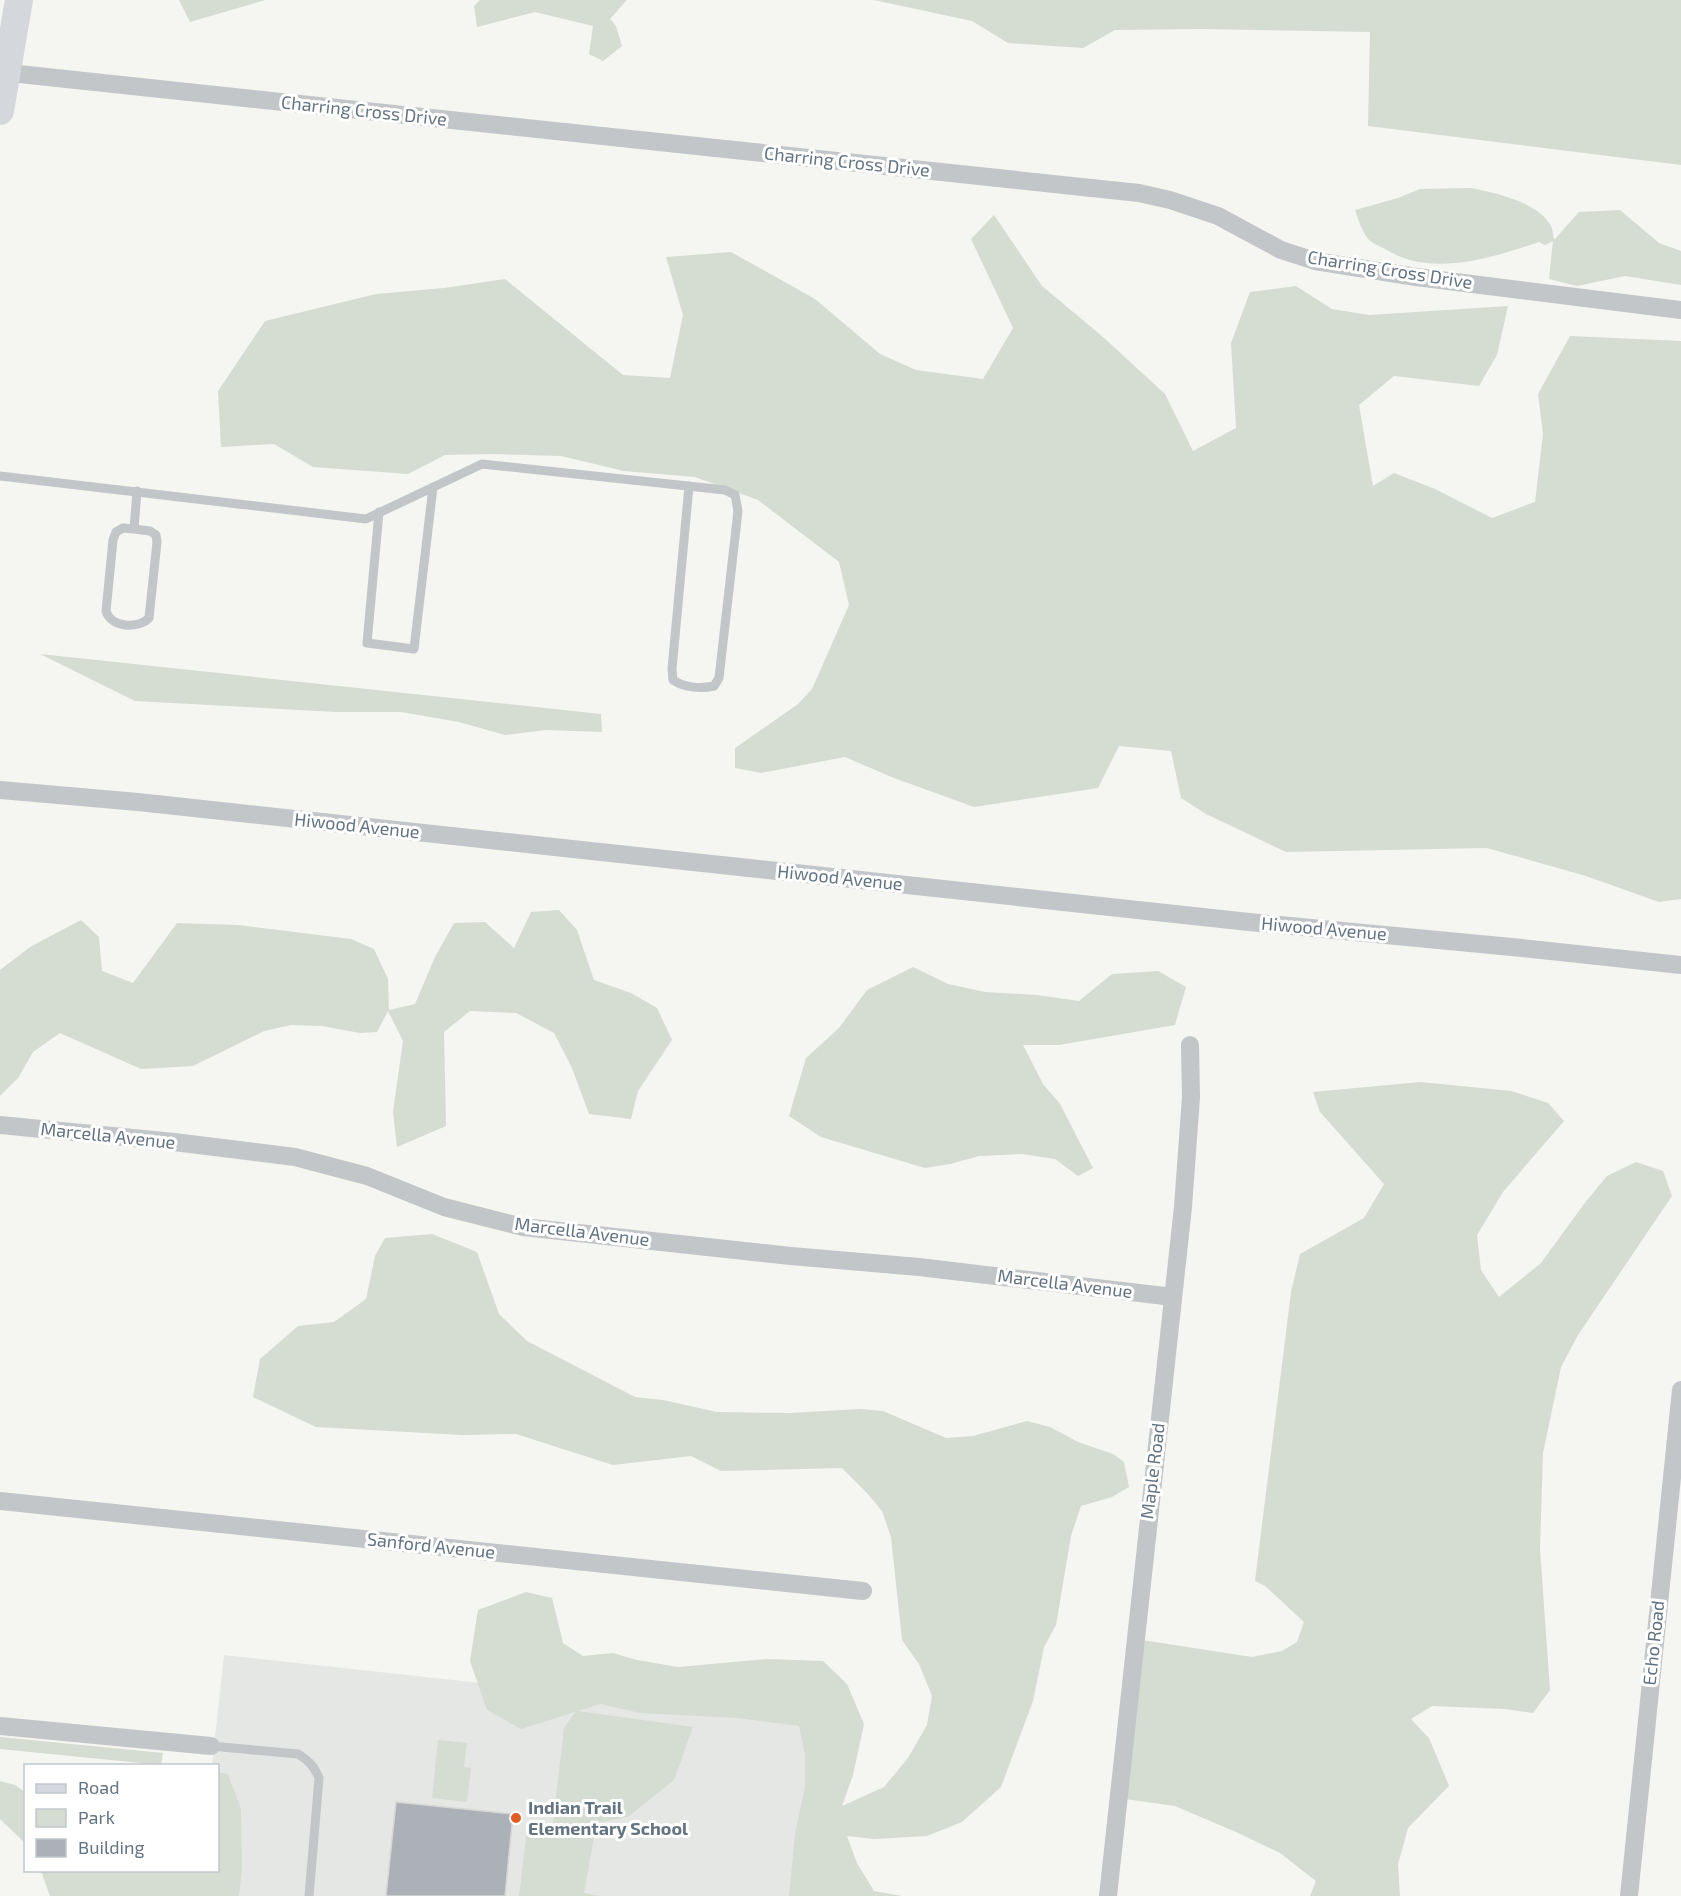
<svg xmlns="http://www.w3.org/2000/svg" width="1681" height="1896" font-family="'Exo 2',sans-serif">
	<style>
		.built { fill: #e5e7e5 }
		.green { fill: #d5dcd2 }
		.building { fill: #abb1b7; stroke: #d6d6d4; stroke-width: 1.5 }
		.lines { fill: none; stroke-linecap: round; stroke-linejoin: round }
		.lane { stroke: #c2c6c9; stroke-width: 9 }
		.street { stroke: #c2c6c9; stroke-width: 18 }
		.primary { stroke: #d4d8dc; stroke-width: 28 }
		.poi-dot { fill: #e35a23; stroke: #fff; stroke-width: 2 }
		.labels { text-anchor: middle; stroke-width: 6; stroke-linejoin: round; paint-order: stroke }
		.street-label { font-size: 18px; fill: #647382; stroke: #fff }
		.poi-label { font-size: 18px; font-weight: bold; fill: #647382; stroke: #fff; text-anchor: start }
	</style>
	<rect width="100%" height="100%" fill="#f5f5f1"/>
	<polygon class="built" points="224,1655 826,1721 807,1896 198,1896 218,1870 218,1766 212,1765"/>
	<g class="green">
		<polygon points="179,0 265,0 190,22"/>
		<polygon points="480,0 627,0 610,19 616,26 622,46 603,61 589,54 593,26 535,12 477,27 474,6"/>
		<polygon points="874,0 1681,0 1681,165 1368,126 1370,32 1201,29 1115,30 1083,48 1008,43 972,21"/>
		<path d="M1471 188C1496 193 1538 202 1551 226 1553 230 1553 236 1554 240L1579 212 1620 210 1659 243 1681 251V285L1625 276 1577 286 1549 279 1553 241 1545 245 1539 242C1491 258 1431 278 1385 249 1379 246 1369 242 1366 236 1361 229 1358 218 1355 210L1398 198 1420 189Z"/>
		<polygon points="994,215 1042,286 1103,337 1165,394 1193,451 1236,428 1231,343 1250,292 1296,286 1332,309 1369,315 1508,306 1497,355 1479,386 1394,376 1359,405 1373,486 1394,473 1435,489 1492,518 1535,502 1543,434 1538,394 1570,336 1681,341 1681,899 1659,902 1586,876 1487,848 1286,852 1206,814 1181,798 1171,751 1119,746 1098,788 974,807 894,778 845,757 761,773 735,768 735,748 798,704 812,689 849,605 839,562 758,500 695,477 624,471 561,456 493,454 445,455 408,474 313,467 274,444 221,447 218,391 265,321 376,294 444,288 505,279 623,375 670,378 683,315 666,257 731,252 815,299 880,354 916,370 983,379 1013,328 971,239"/>
		<polygon points="40,654 601,714 602,732 546,730 505,735 459,722 401,712 336,712 135,701"/>
		<polygon points="559,910 577,930 594,980 631,993 657,1008 672,1040 638,1091 631,1119 589,1114 572,1068 554,1033 516,1013 470,1011 444,1032 446,1126 397,1147 393,1112 403,1041 388,1011 377,1032 360,1033 322,1026 291,1025 264,1031 193,1066 141,1069 60,1033 33,1052 18,1078 0,1096 0,970 30,947 81,920 99,937 102,971 133,983 177,923 238,925 351,939 374,949 388,979 389,1010 415,1004 435,957 454,923 485,922 514,948 531,912"/>
		<polygon points="913,967 948,984 985,992 1037,995 1079,1001 1112,974 1158,971 1186,987 1175,1025 1059,1045 1023,1045 1043,1084 1060,1104 1093,1168 1078,1176 1055,1159 1022,1154 979,1156 950,1164 925,1168 821,1137 789,1116 806,1058 839,1028 867,990"/>
		<polygon points="1420,1082 1511,1091 1548,1103 1564,1121 1503,1192 1477,1235 1481,1270 1499,1297 1541,1263 1584,1204 1607,1176 1636,1162 1663,1171 1672,1196 1578,1335 1561,1367 1543,1453 1540,1549 1550,1690 1533,1713 1505,1709 1432,1706 1411,1719 1429,1738 1449,1786 1408,1828 1398,1864 1400,1896 1310,1896 1316,1881 1280,1853 1236,1832 1175,1806 1125,1799 1142,1640 1252,1657 1282,1651 1297,1642 1304,1622 1265,1586 1255,1581 1291,1292 1300,1254 1364,1218 1384,1184 1320,1112 1313,1092"/>
		<polygon points="432,1234 477,1252 499,1314 527,1341 635,1397 663,1400 717,1412 789,1413 860,1409 883,1411 946,1438 973,1436 1027,1421 1050,1427 1078,1442 1113,1454 1124,1462 1129,1487 1112,1497 1081,1506 1071,1536 1056,1625 1044,1647 1033,1701 1001,1787 962,1822 927,1836 874,1839 847,1836 857,1863 874,1891 902,1896 789,1896 795,1834 805,1787 805,1755 799,1726 737,1718 640,1713 600,1704 578,1711 693,1727 674,1780 628,1817 552,1831 564,1728 575,1712 521,1729 487,1710 470,1661 478,1610 526,1592 552,1598 563,1643 583,1656 613,1653 637,1660 678,1667 768,1659 823,1661 847,1684 864,1724 853,1775 842,1806 884,1787 908,1758 927,1725 932,1696 919,1664 902,1640 891,1537 882,1511 866,1492 842,1468 721,1471 691,1456 613,1465 516,1434 462,1435 316,1427 253,1397 260,1359 298,1326 334,1322 366,1299 375,1256 385,1238"/>
		<polygon points="0,1737 163,1753 161,1765 0,1749"/>
		<polygon points="438,1740 467,1743 464,1767 471,1768 467,1802 432,1798"/>
		<polygon points="218,1772 228,1774 241,1809 242,1869 239,1896 50,1896 41,1871 218,1870"/>
		<polygon points="0,1781 15,1785 25,1792 25,1843 0,1819"/>
		<polygon points="527,1830 594,1837 584,1893 601,1896 519,1896"/>
	</g>
	<polygon class="building" points="396,1802 513,1814 505,1896 386,1896"/>
	<g class="lines">
		<g class="lane">
			<path d="M0 476 366 519 482 464 725 490 735 495 738 511 719 678 714 686C701 689 685 688 673 680L672 669 689 486"/>
			<polyline points="379,512 367,643 414,649 433,487"/>
			<path d="M134 529 150 531 156 535 157 542 149 618C138 629 111 628 106 611L113 540 116 532 123 528 134 529 137 491"/>
			<path d="M211 1746 298 1754C309 1761 314 1766 319 1778L309 1896"/>
		</g>
		<g class="street">
			<polyline points="0,72 1139,193 1170,200 1218,216 1281,250 1315,261 1416,277 1681,310"/>
			<polyline points="0,790 138,802 1249,922 1522,948 1681,965"/>
			<polyline points="0,1125 174,1142 295,1157 367,1176 444,1207 523,1227 791,1256 919,1267 1173,1297"/>
			<polyline points="0,1501 863,1591"/>
			<polyline points="0,1726 211,1746"/>
			<polyline points="1108,1896 1183,1207 1191,1097 1190,1045"/>
			<polyline points="1629,1896 1681,1390"/>
		</g>
		<polyline class="primary" points="0,111 19,0"/>
	</g>
	<circle class="poi-dot" cx="516" cy="1818" r="6"/>
	<g class="labels">
		<g class="street-label">
			<text transform="translate(364 111) rotate(6)" y="6">Charring Cross Drive</text>
			<text transform="translate(847 162) rotate(6)" y="6">Charring Cross Drive</text>
			<text transform="translate(1390 270) rotate(9)" y="6">Charring Cross Drive</text>
			<text transform="translate(357 826) rotate(6)" y="6">Hiwood Avenue</text>
			<text transform="translate(840 878) rotate(6)" y="6">Hiwood Avenue</text>
			<text transform="translate(1324 929) rotate(5)" y="6">Hiwood Avenue</text>
			<text transform="translate(108 1136) rotate(6)" y="6">Marcella Avenue</text>
			<text transform="translate(582 1232) rotate(7)" y="6">Marcella Avenue</text>
			<text transform="translate(1065 1284) rotate(7)" y="6">Marcella Avenue</text>
			<text transform="translate(1153 1471) rotate(-83)" y="6">Maple Road</text>
			<text transform="translate(431 1546) rotate(6)" y="6">Sanford Avenue</text>
			<text transform="translate(1654 1643) rotate(-84)" y="6">Echo Road</text>
		</g>
		<g class="poi-label">
			<text x="528" y="1814">Indian Trail<tspan x="528" dy="21">Elementary School</tspan></text>
		</g>
	</g>
	<rect x="24" y="1764" width="195" height="108" fill="#ffffff" stroke="#c1c7cd" stroke-width="1.5"/>
	<rect x="36" y="1784" width="30" height="9" fill="#d4d8dc" stroke="#c1c7cd" stroke-width="1.5"/>
	<text x="78" y="1794" font-size="18" fill="#647382">Road</text>
	<rect x="36" y="1809" width="30" height="18" fill="#d5dcd2" stroke="#c1c7cd" stroke-width="1.5"/>
	<text x="78" y="1824" font-size="18" fill="#647382">Park</text>
	<rect x="36" y="1839" width="30" height="18" fill="#abb1b7" stroke="#c1c7cd" stroke-width="1.5"/>
	<text x="78" y="1854" font-size="18" fill="#647382">Building</text>
</svg>
